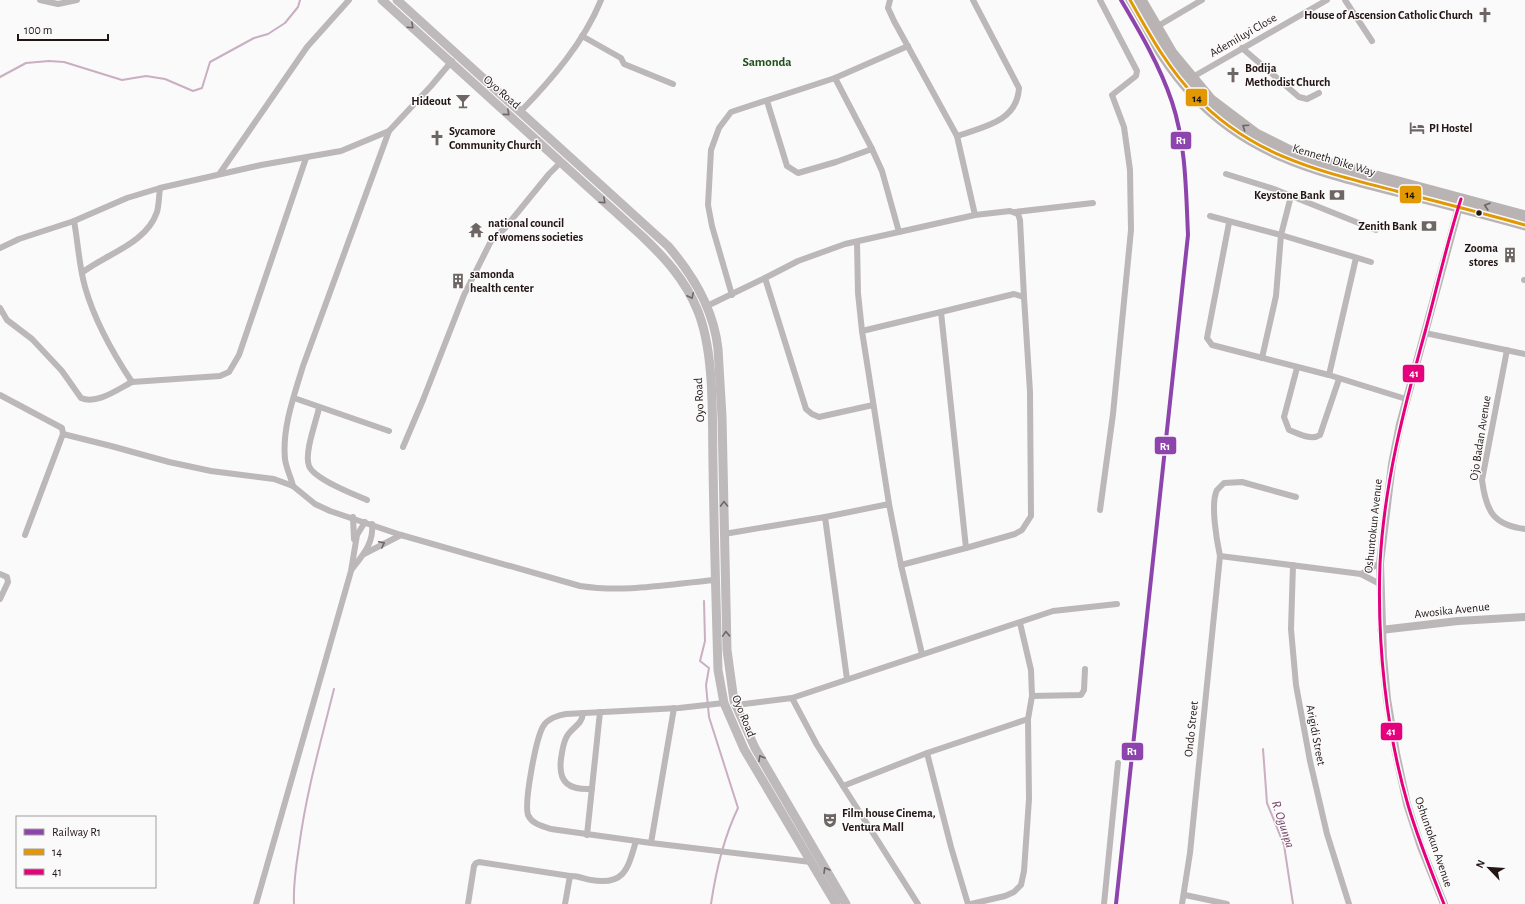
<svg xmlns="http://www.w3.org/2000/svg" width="1525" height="904" font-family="'Alegreya Sans',sans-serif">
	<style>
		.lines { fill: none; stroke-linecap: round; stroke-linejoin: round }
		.stream { stroke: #caaec1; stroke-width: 2 }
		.street { stroke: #bcb7b8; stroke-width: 6 }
		.secondary { stroke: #bbb6b7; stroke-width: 8 }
		.primary { stroke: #beb9ba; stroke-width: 9 }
		.highway { stroke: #b9b3b4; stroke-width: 11 }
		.bus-1-casing { stroke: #fafafa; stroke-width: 6 }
		.bus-2-casing { stroke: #fafafa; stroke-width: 6 }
		.bus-1 { stroke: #e29802; stroke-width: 3 }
		.bus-2 { stroke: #e5007d; stroke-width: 3 }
		.rail-1-casing { stroke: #fafafa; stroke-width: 7 }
		.rail-1 { stroke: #8e44ad; stroke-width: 4 }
		.oneway { stroke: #706868 }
		.oneway2 { stroke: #6e6464 }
		.oneway3 { stroke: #706666 }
		.bus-dot { fill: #231615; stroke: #fafafa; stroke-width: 1.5 }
		.labels { text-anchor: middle; stroke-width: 3; stroke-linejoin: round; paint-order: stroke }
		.poi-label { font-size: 12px; font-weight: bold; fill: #231615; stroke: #fafafa; text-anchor: start }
		.street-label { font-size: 12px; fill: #231615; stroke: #fafafa }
		.neighbourhood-label { font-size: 13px; font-weight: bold; fill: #20511a; stroke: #fafafa }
		.water-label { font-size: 13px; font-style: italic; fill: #743f64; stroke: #fafafa }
		.line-badge { stroke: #fafafa; stroke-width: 1.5 }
		.badge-label { font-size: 11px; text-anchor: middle; font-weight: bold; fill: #fff }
		.pale-badge-label { font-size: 11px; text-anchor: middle; font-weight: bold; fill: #111 }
	</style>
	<rect width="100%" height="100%" fill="#fafafa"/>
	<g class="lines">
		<g class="stream">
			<polyline points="0,77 26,63 49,61 64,62 122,80 146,76 165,79 193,91 202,88 210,62 254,38 268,34 285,23 298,7 300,0"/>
			<path d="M704 601 705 641 700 661 709 668 706 685 709 717 738 808C723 839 716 870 711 904"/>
			<polyline points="1263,749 1267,803 1284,845 1293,904"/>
			<path d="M294 904C293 884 296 866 299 847 306 793 321 741 334 689"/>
		</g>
		<g class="street">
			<polyline points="40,0 58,4 77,0"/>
			<polyline points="890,0 888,8 894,21 957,136 975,215"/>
			<polyline points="1345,0 1372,41"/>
			<polyline points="1158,26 1202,0"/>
			<polyline points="582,36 621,58 624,64 673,84"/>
			<polyline points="1242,48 1299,97 1307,99 1319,93"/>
			<polyline points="1191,78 1327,0"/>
			<polyline points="767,101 787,166 798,173 836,162 872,149 835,78"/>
			<path d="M521 111C552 79 584 42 601 0"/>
			<path d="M957 136C983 127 1017 122 1019 88L973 0"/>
			<polyline points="872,149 882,171 899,232"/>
			<polyline points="220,173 307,47 349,0"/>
			<polyline points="1226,174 1274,189 1376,230"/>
			<polyline points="1015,212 1093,203"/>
			<polyline points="1210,216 1281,235 1371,262"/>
			<path d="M74 221C78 242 79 266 85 287 95 322 112 352 132 382L220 376 229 372 239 355 306 158"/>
			<polyline points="1229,223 1207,338 1212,345 1329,375 1406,399"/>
			<polyline points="857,242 858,293 862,331"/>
			<polyline points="0,248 19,239 74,221 127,198 160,188 261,165 341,151 389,131"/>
			<path d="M83 272C106 254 146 244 157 212 159 205 159 195 160 188"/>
			<polyline points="765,278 798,261 845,244 975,215 1010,211 1018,214 1020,220 1024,297"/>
			<polyline points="1524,280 1525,280"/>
			<polyline points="732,295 712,226 708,205 711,150 719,128 731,112 835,78 908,46"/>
			<polyline points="707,306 765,278 806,409 812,414 819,417 873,405"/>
			<path d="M0 308 7 320 32 339 62 371 81 398C97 405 118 389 132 382"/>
			<polyline points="941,312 1014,294 1024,297 1030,392 1031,516 1022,530 1015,534 966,548"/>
			<polyline points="1425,333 1525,354"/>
			<path d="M1507 350 1482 480C1486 511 1493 525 1525 529"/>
			<polyline points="1262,358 1276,296 1281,235 1291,196"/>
			<path d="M1297 368 1284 417 1289 430C1298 433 1311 441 1320 435L1339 379"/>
			<polyline points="1329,375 1356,258"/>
			<polyline points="0,395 62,428 63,434 25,535"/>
			<polyline points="294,398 389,431"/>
			<path d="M319 408C316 422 304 453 309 466 314 479 353 494 367 500"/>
			<path d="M63 434 111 446 169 462 211 471 274 479 293 486 315 504 330 511 401 535 580 586C626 593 669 584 715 580"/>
			<polyline points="403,447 423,400 464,295 491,241 505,228 549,174 561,162"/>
			<path d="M293 486C291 477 286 468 285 459 282 428 294 396 303 366L389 131 431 86 452 61"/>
			<polyline points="889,504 862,331 941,312 966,548 901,565"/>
			<polyline points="1100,510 1113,414 1131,230 1130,170 1124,127 1112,95 1136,76 1137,71 1100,0"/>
			<polyline points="353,517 354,539"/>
			<polyline points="825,517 889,504 901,565 922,654"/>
			<polyline points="724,534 825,517 847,679"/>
			<polyline points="364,554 401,535"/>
			<polyline points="1220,556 1361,574 1380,584"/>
			<polyline points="1293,565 1291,629 1296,685 1310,761 1327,834 1349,904"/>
			<path d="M352 569C363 555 374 543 372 524"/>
			<polyline points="0,574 7,577 8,582 0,599"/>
			<polyline points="1361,574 1380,563"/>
			<polyline points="1032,696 1081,695 1084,690 1085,669"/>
			<polyline points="792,698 1053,611 1117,604"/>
			<path d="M724 703 679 708 566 714C558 715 548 719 544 725 536 736 524 803 528 815 532 824 542 826 551 829L651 843 811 862"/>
			<polyline points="736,705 792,698 817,745 843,786 927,753 951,847 968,904"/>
			<path d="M583 713C582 726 571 727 566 738 563 744 562 752 561 759 558 783 569 790 592 789"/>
			<polyline points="927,753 1028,719"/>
			<polyline points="843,786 918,904"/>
			<polyline points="587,835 600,712"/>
			<polyline points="651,843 674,708"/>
			<polyline points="1185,895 1227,904"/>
			<polyline points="256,904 351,571 357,535 365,522"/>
			<polyline points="468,904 474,866 476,863 479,862 570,876"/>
			<path d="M565 904 570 876C577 875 584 879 591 880 625 886 628 868 636 841"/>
			<polyline points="971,904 1005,896 1014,892 1021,885 1024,871 1029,799 1028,719 1032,696 1031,670 1020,623"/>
			<polyline points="1104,904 1118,763"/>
			<path d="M1182 904 1190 853 1220 556C1217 542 1210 503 1217 490 1219 488 1222 485 1224 483L1242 482 1296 497"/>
		</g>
		<g class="secondary">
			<polyline points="1381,630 1458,621 1525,617"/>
			<polyline points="1444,904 1421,847 1407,804 1396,753 1387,699 1383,657 1380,563 1392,464 1400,424 1460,203"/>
		</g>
		<g class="primary">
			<path d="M382 0 643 237C666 259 685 280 697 309 715 351 712 418 713 464 714 533 716 602 718 670L724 703 744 749 836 904"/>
			<path d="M397 0 668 246C693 275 714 311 718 349L722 417 727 650 734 701 755 748 846 904"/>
		</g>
		<g class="highway">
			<path d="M1130 0C1149 33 1167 67 1194 95 1251 156 1319 171 1396 191 1439 202 1482 213 1525 225"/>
			<polyline points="1141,0 1172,53 1211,100 1256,134 1290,151 1309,158 1525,216"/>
		</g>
		<g class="bus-1-casing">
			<path id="bus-1" d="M1130 0C1149 33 1167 67 1194 95 1251 156 1319 171 1396 191 1439 202 1482 213 1525 225"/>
		</g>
		<g class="bus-2-casing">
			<path id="bus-2" d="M1444 904C1431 871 1418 839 1408 805 1386 730 1377 642 1380 564 1384 484 1404 408 1425 332 1437 288 1447 242 1461 199"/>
		</g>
		<use href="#bus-1" class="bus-1"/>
		<use href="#bus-2" class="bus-2"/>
		<g class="rail-1-casing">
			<path id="rail-1" d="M1116 904 1188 235C1186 192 1186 144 1172 102 1160 66 1140 32 1121 0"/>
		</g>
		<use href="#rail-1" class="rail-1"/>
	</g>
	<defs><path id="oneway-chevron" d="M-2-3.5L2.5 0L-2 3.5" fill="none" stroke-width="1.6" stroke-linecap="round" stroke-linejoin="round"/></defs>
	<g class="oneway">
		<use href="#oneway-chevron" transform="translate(411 26) rotate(43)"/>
		<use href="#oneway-chevron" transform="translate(507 113) rotate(41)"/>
		<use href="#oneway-chevron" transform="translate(603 201) rotate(42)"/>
		<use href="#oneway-chevron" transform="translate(691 296) rotate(64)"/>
		<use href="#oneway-chevron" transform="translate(724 504) rotate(-91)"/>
		<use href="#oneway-chevron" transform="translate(726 634) rotate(-92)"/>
		<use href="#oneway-chevron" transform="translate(761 758) rotate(-120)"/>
		<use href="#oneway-chevron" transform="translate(826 870) rotate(-120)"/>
	</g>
	<g class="oneway2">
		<use href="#oneway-chevron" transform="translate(1245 127) rotate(-146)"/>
		<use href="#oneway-chevron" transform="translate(1487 206) rotate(-164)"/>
	</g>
	<use class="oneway3" href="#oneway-chevron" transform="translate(382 544) rotate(-27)"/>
	<defs>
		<g id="church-bare" transform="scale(1.2)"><path d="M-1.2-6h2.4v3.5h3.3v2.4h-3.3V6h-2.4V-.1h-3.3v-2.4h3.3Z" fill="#6e6665" stroke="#fafafa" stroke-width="2.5" paint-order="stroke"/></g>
		<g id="bar-bare" transform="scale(1.2)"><path d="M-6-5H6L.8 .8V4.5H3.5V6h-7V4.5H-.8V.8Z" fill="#6e6665" stroke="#fafafa" stroke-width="2.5" paint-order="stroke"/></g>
		<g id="hotel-bare" transform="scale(1.2)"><path d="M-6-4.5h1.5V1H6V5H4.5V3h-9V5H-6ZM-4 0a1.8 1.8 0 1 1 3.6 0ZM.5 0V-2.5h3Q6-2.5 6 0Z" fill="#6e6665" stroke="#fafafa" stroke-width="2.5" paint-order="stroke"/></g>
		<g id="bank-bare" transform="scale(1.2)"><path d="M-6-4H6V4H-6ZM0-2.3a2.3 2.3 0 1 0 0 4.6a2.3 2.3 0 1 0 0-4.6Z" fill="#6e6665" stroke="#fafafa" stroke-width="2.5" paint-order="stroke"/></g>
		<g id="temple-bare" transform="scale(1.2)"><path d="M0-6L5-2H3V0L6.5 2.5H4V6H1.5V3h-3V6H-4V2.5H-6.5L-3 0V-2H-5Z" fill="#6e6665" stroke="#fafafa" stroke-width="2.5" paint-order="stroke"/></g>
		<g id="building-bare" transform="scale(1.2)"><path d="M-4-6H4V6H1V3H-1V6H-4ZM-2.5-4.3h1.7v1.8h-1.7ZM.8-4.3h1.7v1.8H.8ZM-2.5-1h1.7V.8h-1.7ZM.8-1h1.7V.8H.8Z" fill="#6e6665" stroke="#fafafa" stroke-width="2.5" paint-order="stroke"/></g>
		<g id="theatre-bare" transform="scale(1.2)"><path d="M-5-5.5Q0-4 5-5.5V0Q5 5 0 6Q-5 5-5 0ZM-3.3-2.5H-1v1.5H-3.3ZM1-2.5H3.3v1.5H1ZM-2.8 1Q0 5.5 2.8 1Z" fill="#6e6665" stroke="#fafafa" stroke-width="2.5" paint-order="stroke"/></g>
	</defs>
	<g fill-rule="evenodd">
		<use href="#church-bare" x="1485" y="15"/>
		<use href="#church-bare" x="1233" y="75"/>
		<use href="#bar-bare" x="463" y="101"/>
		<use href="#hotel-bare" x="1417" y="128"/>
		<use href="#church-bare" x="437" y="138"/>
		<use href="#bank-bare" x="1337" y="195"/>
		<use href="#bank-bare" x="1429" y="226"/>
		<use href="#temple-bare" x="476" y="230"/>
		<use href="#building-bare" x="1510" y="255"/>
		<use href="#building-bare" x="458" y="281"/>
		<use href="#theatre-bare" x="830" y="820"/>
	</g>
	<circle class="bus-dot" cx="1479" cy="213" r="3.5"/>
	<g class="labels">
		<g class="poi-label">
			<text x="1473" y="19" text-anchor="end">House of Ascension Catholic Church</text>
			<text x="1245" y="72">Bodija<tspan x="1245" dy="14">Methodist Church</tspan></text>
			<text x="451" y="105" text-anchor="end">Hideout</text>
			<text x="1429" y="132">PI Hostel</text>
			<text x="449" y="135">Sycamore<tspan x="449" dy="14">Community Church</tspan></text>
			<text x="1325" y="199" text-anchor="end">Keystone Bank</text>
			<text x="488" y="227">national council<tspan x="488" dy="14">of womens societies</tspan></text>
			<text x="1417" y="230" text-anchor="end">Zenith Bank</text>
			<text x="1498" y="252" text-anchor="end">Zooma<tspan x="1498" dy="14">stores</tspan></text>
			<text x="470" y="278">samonda<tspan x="470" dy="14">health center</tspan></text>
			<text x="842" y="817">Film house Cinema,<tspan x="842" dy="14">Ventura Mall</tspan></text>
		</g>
		<g class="street-label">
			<text transform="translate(1243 35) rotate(-30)" y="4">Ademiluyi Close</text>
			<text transform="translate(502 92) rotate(41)" y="4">Oyo Road</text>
			<text transform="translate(1334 160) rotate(17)" y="4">Kenneth Dike Way</text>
			<text transform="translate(699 400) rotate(-93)" y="4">Oyo Road</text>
			<text transform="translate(1480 438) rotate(-81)" y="4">Ojo Badan Avenue</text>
			<text transform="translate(1373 526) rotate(-84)" y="4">Oshuntokun Avenue</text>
			<text transform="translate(1452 610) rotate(-6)" y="4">Awosika Avenue</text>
			<text transform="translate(744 716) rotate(68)" y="4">Oyo Road</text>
			<text transform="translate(1191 729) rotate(-84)" y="4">Ondo Street</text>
			<text transform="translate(1316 735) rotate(79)" y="4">Arigidi Street</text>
			<text transform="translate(1434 842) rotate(71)" y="4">Oshuntokun Avenue</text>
		</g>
		<g class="neighbourhood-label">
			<text x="767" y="66">Samonda</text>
		</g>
		<g class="water-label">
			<text transform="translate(1284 824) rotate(72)" y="5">R. Ogunpa</text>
		</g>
	</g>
	<g class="line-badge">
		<rect x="1185" y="88" width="23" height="19" rx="4" fill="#e29802"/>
		<rect x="1170" y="131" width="22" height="19" rx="4" fill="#8e44ad"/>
		<rect x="1399" y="185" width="23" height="19" rx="4" fill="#e29802"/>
		<rect x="1402" y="364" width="23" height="19" rx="4" fill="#e5007d"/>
		<rect x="1154" y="436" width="23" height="19" rx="4" fill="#8e44ad"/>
		<rect x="1380" y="722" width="23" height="19" rx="4" fill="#e5007d"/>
		<rect x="1121" y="742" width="23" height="19" rx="4" fill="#8e44ad"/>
	</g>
	<g class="badge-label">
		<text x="1181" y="144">R1</text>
		<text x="1414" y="377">41</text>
		<text x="1165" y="450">R1</text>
		<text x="1391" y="735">41</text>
		<text x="1132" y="755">R1</text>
	</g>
	<g class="pale-badge-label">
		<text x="1197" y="102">14</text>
		<text x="1410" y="198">14</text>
	</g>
	<rect x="16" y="816" width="140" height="72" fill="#fafafa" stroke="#a49f9e"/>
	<rect x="24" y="829" width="20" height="6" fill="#8e44ad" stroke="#a49f9e"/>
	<text x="52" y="836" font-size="12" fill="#231615">Railway R1</text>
	<rect x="24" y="849" width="20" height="6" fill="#e29802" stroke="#a49f9e"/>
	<text x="52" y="856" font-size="12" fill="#231615">14</text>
	<rect x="24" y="869" width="20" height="6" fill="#e5007d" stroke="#a49f9e"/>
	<text x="52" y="876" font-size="12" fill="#231615">41</text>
	<g transform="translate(1489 868) rotate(295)" stroke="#fafafa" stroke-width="3" paint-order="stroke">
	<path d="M0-3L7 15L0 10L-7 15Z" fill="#231615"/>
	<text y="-6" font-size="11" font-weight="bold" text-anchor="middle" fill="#231615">N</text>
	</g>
	<path d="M18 34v6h90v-6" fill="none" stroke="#231615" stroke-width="2"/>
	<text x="24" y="34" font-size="12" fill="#231615" stroke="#fafafa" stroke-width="3" paint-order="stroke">100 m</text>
</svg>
